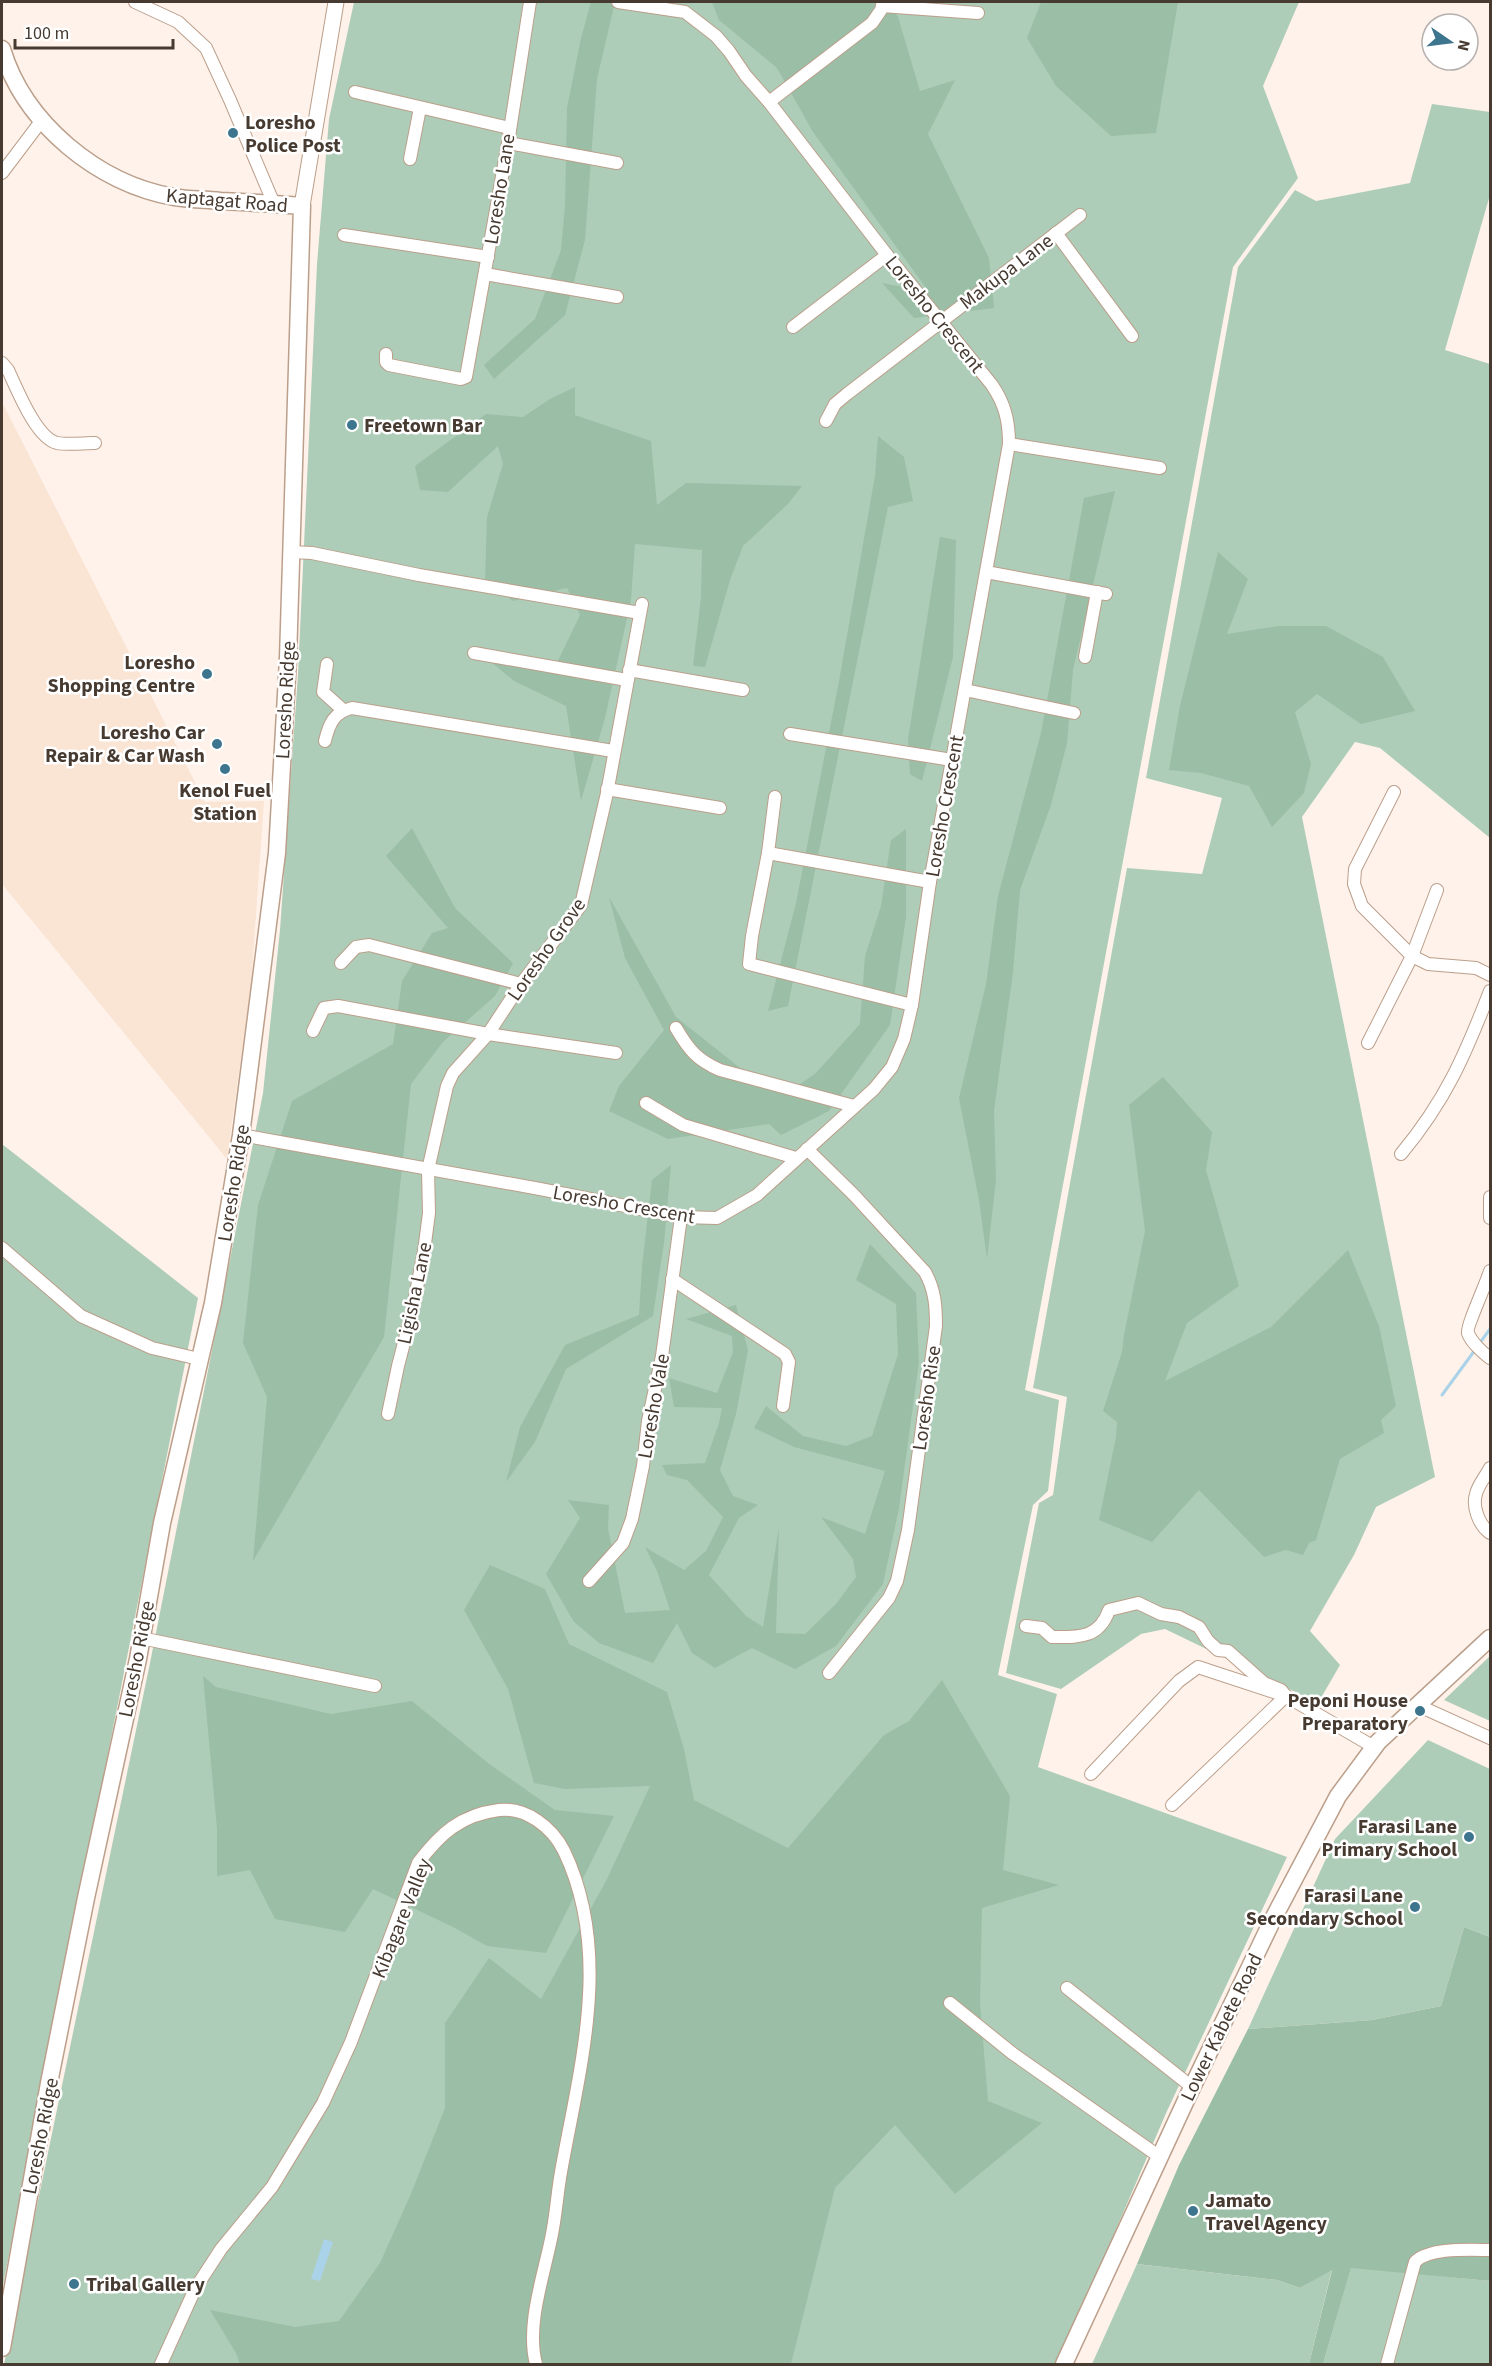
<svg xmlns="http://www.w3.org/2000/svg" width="1492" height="2366" font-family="'Source Sans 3',sans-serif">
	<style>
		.built { fill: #fae4d4 }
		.green { fill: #aecdb8 }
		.forest { fill: #9bbea6 }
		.water { fill: #aad2e8 }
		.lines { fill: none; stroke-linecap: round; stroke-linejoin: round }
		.stream { stroke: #aad2e8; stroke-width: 3 }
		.minor-casing { stroke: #bb9f8b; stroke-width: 14 }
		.tertiary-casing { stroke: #bb9f8b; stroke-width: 17 }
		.secondary-casing { stroke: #bb9f8b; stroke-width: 19 }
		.minor { stroke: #fff; stroke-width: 12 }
		.tertiary { stroke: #fff; stroke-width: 15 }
		.secondary { stroke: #fff; stroke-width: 16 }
		.poi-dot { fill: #3d758f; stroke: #fff; stroke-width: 2 }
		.labels { text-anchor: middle; stroke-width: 5; stroke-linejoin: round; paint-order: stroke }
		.poi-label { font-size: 20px; font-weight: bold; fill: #463a31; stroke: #fff; text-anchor: end }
		.street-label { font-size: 20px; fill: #463a31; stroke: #fff }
	</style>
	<rect width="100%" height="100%" fill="#fff2ea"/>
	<polygon class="built" points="2,402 205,802 264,801 251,985 227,1159 2,884"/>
	<g class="green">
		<polygon points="354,2 1299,2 1263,86 1298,178 1233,267 1025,1390 1059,1400 1048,1491 1033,1505 998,1675 1057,1694 1038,1767 1287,1857 1167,2111 1058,2364 4,2364 150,1663 263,1093 280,930 298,674 317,264 329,119"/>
		<polygon points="1432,104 1490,112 1490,195 1445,350 1490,364 1490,838 1380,748 1355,742 1302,817 1435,1477 1376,1507 1354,1555 1310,1631 1340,1665 1318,1703 1165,1629 1141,1634 1061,1689 1006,1673 1039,1503 1053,1495 1067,1397 1033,1388 1127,868 1202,874 1222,798 1146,778 1238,267 1295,190 1316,201 1410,183"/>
		<polygon points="2,1144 198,1298 2,2290"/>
		<polygon points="1490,1656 1490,1721 1444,1700"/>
		<polygon points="1428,1740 1490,1769 1490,1937 1464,1927 1441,2006 1372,2020 1248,2029 1335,1839"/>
		<polygon points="1137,2264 1277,2280 1300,2288 1332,2269 1309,2364 1092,2364"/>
		<polygon points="1351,2267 1490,2281 1490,2364 1323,2364"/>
	</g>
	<g class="forest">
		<polygon points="591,2 615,2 597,79 585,240 565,315 494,379 484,365 535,319 561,250 565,206 567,108 581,38"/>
		<polygon points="712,2 889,2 898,17 920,91 955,80 928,134 989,258 994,308 914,318 882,283 929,292 813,132 777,68 719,20"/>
		<polygon points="1041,2 1178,2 1156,133 1111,136 1056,86 1027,38"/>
		<polygon points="575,387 575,415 651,441 657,505 686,483 802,486 788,504 743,546 730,580 705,667 693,666 701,597 702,550 635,544 631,600 605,718 581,801 566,706 514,681 485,657 553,671 580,615 567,588 513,601 485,580 487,517 503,464 498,446 448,492 420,490 415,466 486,414 523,417 550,399"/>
		<polygon points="878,436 904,457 913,501 888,507 788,1006 768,1011 796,903 839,681 875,476"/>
		<polygon points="1115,491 1073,670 1067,743 1051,805 1020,890 1013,972 994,1111 996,1180 987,1259 979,1200 959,1098 986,984 998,896 1041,733 1084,498"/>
		<polygon points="940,537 956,540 953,657 922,781 910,774 908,739"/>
		<polygon points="1218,552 1248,579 1227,634 1279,626 1326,626 1383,657 1415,711 1361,724 1317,694 1295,712 1311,764 1304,793 1272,827 1249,786 1201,773 1169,770 1180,706"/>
		<polygon points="412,828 455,908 513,963 495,996 443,1042 411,1084 384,1337 253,1561 267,1397 243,1343 258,1205 292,1101 393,1044 402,981 432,933 448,928 386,856"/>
		<polygon points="906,829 906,917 890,1025 829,1111 781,1135 769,1124 668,1139 609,1111 619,1086 664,1030 625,958 609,897 676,1017 749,1075 787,1093 816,1073 860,1024 865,956 881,906 891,840"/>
		<polygon points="1163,1077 1212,1132 1206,1170 1239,1286 1187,1323 1165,1381 1271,1327 1348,1250 1379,1326 1396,1406 1381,1420 1384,1433 1340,1459 1316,1540 1309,1543 1303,1555 1286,1550 1264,1557 1199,1490 1152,1542 1099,1520 1116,1437 1117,1422 1103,1411 1122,1352 1124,1335 1145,1231 1129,1105"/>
		<polygon points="671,1165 664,1243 653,1316 566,1369 535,1442 506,1482 520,1427 565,1345 639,1315 642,1266 652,1180"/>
		<polygon points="870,1244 916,1293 919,1362 899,1508 883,1584 836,1646 795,1669 752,1648 715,1668 692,1653 677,1623 653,1663 599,1643 574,1622 546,1574 580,1518 568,1500 609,1505 608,1528 625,1613 670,1610 657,1571 645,1547 684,1570 706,1551 723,1517 687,1480 667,1475 662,1465 705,1463 719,1423 722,1408 674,1407 669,1378 717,1393 733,1352 732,1336 686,1319 736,1305 748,1350 736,1414 720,1470 733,1496 758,1505 739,1518 709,1575 746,1616 763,1627 779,1527 776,1633 805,1634 836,1604 856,1577 853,1559 821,1517 865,1534 885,1471 794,1447 754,1428 766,1406 803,1436 846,1446 872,1436 898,1354 896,1304 856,1280"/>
		<polygon points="490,1565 545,1589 569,1644 667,1692 684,1749 694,1800 788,1848 884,1735 909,1721 942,1680 1010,1796 1003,1870 1059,1885 982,1908 980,2003 988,2101 1042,2123 955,2194 895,2125 835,2188 791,2364 240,2364 236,2353 210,2310 295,2327 339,2321 380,2263 410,2196 445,2108 445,2023 489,1958 541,1999 607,1879 650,1786 565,1789 534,1783 508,1689 464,1610"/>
		<polygon points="203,1676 216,1687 331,1714 412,1701 488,1763 555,1810 614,1816 546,1953 487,1946 453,1927 373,1889 345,1932 275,1919 250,1870 217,1876 217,1829"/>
		<polygon points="1464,1927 1490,1937 1490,2281 1351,2268 1323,2364 1309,2364 1332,2270 1300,2288 1277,2280 1137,2264 1179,2165 1248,2029 1372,2020 1441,2006"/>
	</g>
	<polygon class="water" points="324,2239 333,2242 320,2281 311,2279"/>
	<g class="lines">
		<g class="stream">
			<polyline points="1479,1344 1490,1329"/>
			<polyline points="1442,1395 1475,1350"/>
		</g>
		<g class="minor-casing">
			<g id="minor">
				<polyline points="135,2 178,22 206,48 230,100 274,204"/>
				<polyline points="882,6 978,13"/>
				<polyline points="355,92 509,128"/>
				<polyline points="769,102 872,23 881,10 883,2"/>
				<polyline points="508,143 617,163"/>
				<polyline points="410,159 420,108"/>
				<polyline points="2,173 42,120"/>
				<polyline points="1056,233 1132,336"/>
				<polyline points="344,235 488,257"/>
				<polyline points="485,274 617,297"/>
				<polyline points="793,327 887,255"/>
				<polyline points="386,354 386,362 389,365 461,379 466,377 508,143 530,2"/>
				<path d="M2 363 8 370C17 389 36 438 57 443 67 445 84 443 95 443"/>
				<polyline points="826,421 835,404 847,394 1080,215"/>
				<polyline points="1009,444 1160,468"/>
				<polyline points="291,552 312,553 419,575 640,613"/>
				<polyline points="986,572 1106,594"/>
				<polyline points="474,653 627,680"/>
				<polyline points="1085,657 1097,592"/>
				<polyline points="327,664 323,692 343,710"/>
				<polyline points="629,670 743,690"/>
				<polyline points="965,690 1074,713"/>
				<polyline points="790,734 952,760"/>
				<path d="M325 741C329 724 334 712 352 708L613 751"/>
				<polyline points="607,789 720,808"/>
				<polyline points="1394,792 1355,869 1354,884 1362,906 1412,956 1428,964 1476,968 1490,975"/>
				<polyline points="775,797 768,853 752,936 749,964 912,1005"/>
				<polyline points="768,853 930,882"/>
				<polyline points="341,963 356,947 369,945 521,984"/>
				<path d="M676 1028C689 1050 697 1060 720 1070L854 1106"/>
				<polyline points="313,1031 324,1008 338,1006 488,1034 616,1053"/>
				<polyline points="1368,1043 1412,956 1437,890"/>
				<polyline points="646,1103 683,1125 796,1158"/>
				<path d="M241 1135 540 1189 681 1217 717 1218 757 1195 874 1089 892 1067 904 1039 912 1005 930 882 1009 444C1009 421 1005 404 992 385L887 255 769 102 746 76 729 51 716 36 685 12 618 2"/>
				<path d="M807 1149 854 1195 925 1272C935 1290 936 1306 936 1326L908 1530 897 1581 889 1598 829 1673"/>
				<path d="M1401 1154C1446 1100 1465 1055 1490 991"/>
				<polyline points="1490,1197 1490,1218"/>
				<polyline points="2,1248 81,1316 152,1348 199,1359"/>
				<path d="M1490 1271C1487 1282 1466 1327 1468 1333 1471 1342 1483 1353 1490 1358"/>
				<polyline points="672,1279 785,1354 789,1362 783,1406"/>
				<polyline points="388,1414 398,1366 413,1308 424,1251 429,1213 428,1170 447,1086 453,1073 488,1034 521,984 581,905 607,793 642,604"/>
				<path d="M1490 1468C1486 1476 1478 1485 1476 1494 1472 1507 1479 1525 1490 1533"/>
				<polyline points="589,1581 623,1543 632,1519 643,1466 648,1421 662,1356 681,1217"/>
				<path d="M1026 1626 1042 1628 1052 1637C1078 1637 1099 1639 1109 1610L1138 1603 1161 1614 1179 1617 1199 1627 1208 1641 1218 1650 1228 1651 1264 1683 1281 1690 1286 1696 1172 1805"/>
				<polyline points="141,1638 375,1686"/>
				<polyline points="1417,1705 1490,1738"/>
				<polyline points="1091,1774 1179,1681 1198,1667 1286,1696 1374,1747"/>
				<polyline points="1067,1988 1192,2087"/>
				<polyline points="950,2003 1012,2053 1160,2157"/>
				<path d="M161 2364 195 2289 221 2249 272 2187 323 2103 351 2042 418 1863C440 1834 460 1815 499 1810 526 1807 552 1827 564 1851 613 1953 580 2066 561 2172 557 2194 556 2217 551 2239 543 2278 526 2326 536 2364"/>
				<path d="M1387 2364 1415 2262C1429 2247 1471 2250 1490 2250"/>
			</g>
		</g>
		<g class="tertiary-casing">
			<polyline id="tertiary" points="302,206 336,2"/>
		</g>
		<g class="secondary-casing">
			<g id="secondary">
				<path d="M2 49C24 123 98 184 174 197 189 200 204 199 220 201 247 202 274 204 302 206L288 659 277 853 241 1135 213 1303 162 1523 138 1659 86 1898 49 2083 2 2348"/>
				<polyline points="1064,2364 1187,2098 1273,1919 1338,1796 1378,1742 1490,1638"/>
			</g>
		</g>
		<use href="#minor" class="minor"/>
		<use href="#tertiary" class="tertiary"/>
		<use href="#secondary" class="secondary"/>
	</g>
	<g class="poi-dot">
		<circle cx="233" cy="133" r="6"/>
		<circle cx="352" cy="425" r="6"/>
		<circle cx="207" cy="674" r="6"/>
		<circle cx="217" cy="744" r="6"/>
		<circle cx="225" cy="769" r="6"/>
		<circle cx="1420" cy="1711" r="6"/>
		<circle cx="1469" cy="1837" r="6"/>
		<circle cx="1415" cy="1907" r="6"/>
		<circle cx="1193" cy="2211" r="6"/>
		<circle cx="74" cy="2284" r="6"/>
	</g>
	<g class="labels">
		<g class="poi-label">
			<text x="245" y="129" text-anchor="start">Loresho<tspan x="245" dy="23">Police Post</tspan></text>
			<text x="364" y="432" text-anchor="start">Freetown Bar</text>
			<text x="195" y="669">Loresho<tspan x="195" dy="23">Shopping Centre</tspan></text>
			<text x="205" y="739">Loresho Car<tspan x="205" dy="23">Repair &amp; Car Wash</tspan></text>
			<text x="225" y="797" text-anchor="middle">Kenol Fuel<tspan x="225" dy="23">Station</tspan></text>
			<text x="1408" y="1707">Peponi House<tspan x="1408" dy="23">Preparatory</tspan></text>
			<text x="1457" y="1833">Farasi Lane<tspan x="1457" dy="23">Primary School</tspan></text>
			<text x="1403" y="1902">Farasi Lane<tspan x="1403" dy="23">Secondary School</tspan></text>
			<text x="1205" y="2207" text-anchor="start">Jamato<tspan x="1205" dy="23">Travel Agency</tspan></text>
			<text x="86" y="2291" text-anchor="start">Tribal Gallery</text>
		</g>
		<g class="street-label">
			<text transform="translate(499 189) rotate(-81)" y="7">Loresho Lane</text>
			<text transform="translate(227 200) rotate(5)" y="7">Kaptagat Road</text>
			<text transform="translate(1006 271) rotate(-37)" y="7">Makupa Lane</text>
			<text transform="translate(935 314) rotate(51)" y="7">Loresho Crescent</text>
			<text transform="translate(285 700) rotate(-87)" y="7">Loresho Ridge</text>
			<text transform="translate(944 806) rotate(-80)" y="7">Loresho Crescent</text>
			<text transform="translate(546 949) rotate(-55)" y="7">Loresho Grove</text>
			<text transform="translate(233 1183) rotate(-81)" y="7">Loresho Ridge</text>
			<text transform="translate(624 1204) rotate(10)" y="7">Loresho Crescent</text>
			<text transform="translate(414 1293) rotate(-78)" y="7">Ligisha Lane</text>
			<text transform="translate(926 1398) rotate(-82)" y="7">Loresho Rise</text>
			<text transform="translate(653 1406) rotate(-80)" y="7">Loresho Vale</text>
			<text transform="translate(136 1659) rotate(-79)" y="7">Loresho Ridge</text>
			<text transform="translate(401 1918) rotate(-68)" y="7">Kibagare Valley</text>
			<text transform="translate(1221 2027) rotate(-64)" y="7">Lower Kabete Road</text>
			<text transform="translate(40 2136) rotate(-79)" y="7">Loresho Ridge</text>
		</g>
	</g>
	<rect width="1492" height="2366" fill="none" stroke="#463a31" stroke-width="6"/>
	<g transform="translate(1450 42) rotate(104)"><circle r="28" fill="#ffffff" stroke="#b5b0ad" stroke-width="1.5"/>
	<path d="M0-4.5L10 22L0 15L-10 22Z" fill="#3d758f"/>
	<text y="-9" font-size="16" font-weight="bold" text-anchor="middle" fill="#463a31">N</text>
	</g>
	<path d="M15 39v9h158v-9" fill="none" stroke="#463a31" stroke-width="3"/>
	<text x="24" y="39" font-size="18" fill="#463a31" stroke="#ffffff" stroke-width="4.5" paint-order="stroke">100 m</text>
</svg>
